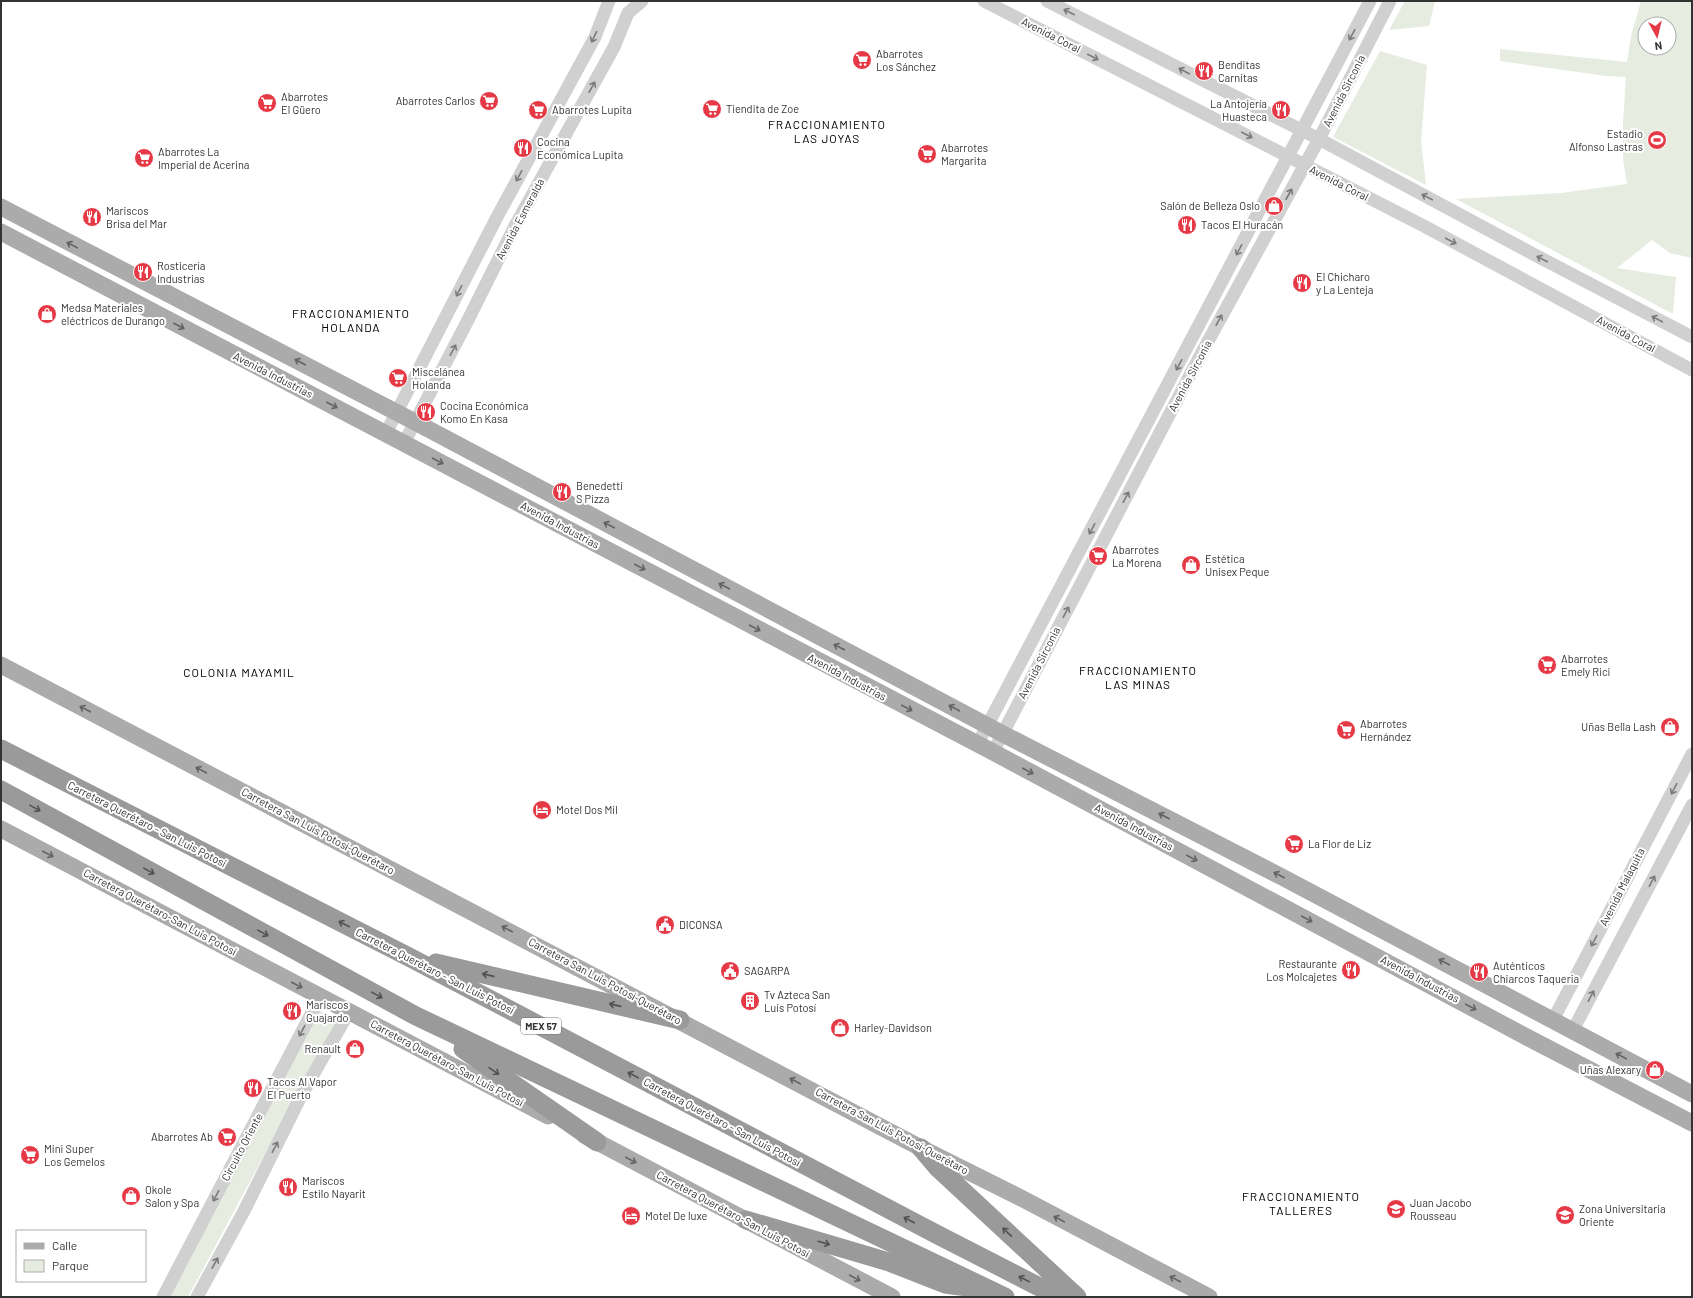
<svg xmlns="http://www.w3.org/2000/svg" width="1693" height="1298" font-family="Barlow,sans-serif">
	<style>
		.green { fill: #e6ecdf; fill-rule: evenodd }
		.lines { fill: none; stroke-linecap: round; stroke-linejoin: round }
		.minor { stroke: #d0d0d0; stroke-width: 13 }
		.major { stroke: #ababab; stroke-width: 17 }
		.highway { stroke: #9a9a9a; stroke-width: 19 }
		.oneway { stroke: #7a7a7a }
		.oneway2 { stroke: #636363 }
		.oneway3 { stroke: #525252 }
		.labels { text-anchor: middle; stroke-width: 4; stroke-linejoin: round; paint-order: stroke }
		.shield { fill: #fff; stroke: #707070; stroke-width: 1 }
		.shield-label { font-size: 10px; font-weight: bold; fill: #333 }
		.street-label { font-size: 11px; fill: #333; stroke: #fff }
		.poi-label { font-size: 11px; fill: #333; stroke: #fff; text-anchor: start }
		.neighbourhood-label { font-size: 12px; letter-spacing: 1px; fill: #000; stroke: #fff }
	</style>
	<rect width="100%" height="100%" fill="#fff"/>
	<g class="green">
		<polygon points="1405,1 1435,1 1429,26 1389,30"/>
		<path d="M1641 1H1692V258L1670 253 1652 240 1617 268 1676 277 1673 314 1456 199 1561 193 1627 184 1623 159V122L1626 77 1606 76 1500 61V49L1627 62 1631 36ZM1645 24H1669V48H1645Z"/>
		<polygon points="1380,51 1427,65 1421,141 1426,185 1333,137"/>
		<polygon points="318,1009 338,1023 297,1094 188,1297 164,1297"/>
	</g>
	<g class="lines">
		<g class="minor">
			<polyline points="984,1 1422,225 1692,370"/>
			<polyline points="1047,1 1319,139 1535,255 1692,337"/>
			<polyline points="386,433 497,217 595,37 609,1"/>
			<polyline points="404,443 468,320 515,226 614,47 628,13 642,1"/>
			<polyline points="977,745 1370,1"/>
			<polyline points="993,752 1201,354 1319,139 1390,1"/>
			<polyline points="1553,1020 1692,754"/>
			<polyline points="1573,1030 1692,805"/>
			<polyline points="163,1297 320,997"/>
			<polyline points="197,1297 244,1211 302,1094 349,1012"/>
		</g>
		<g class="major">
			<polyline points="1,207 415,422 1003,734 1282,877 1692,1094"/>
			<polyline points="1,232 993,752 1521,1034 1692,1123"/>
			<polyline points="1,665 921,1148 1023,1199 1209,1297"/>
			<polyline points="1,829 548,1116"/>
			<polyline points="584,1135 892,1297"/>
		</g>
		<g class="highway">
			<polyline points="1,749 409,957 938,1235 1059,1297"/>
			<polyline points="1,790 416,1016 1005,1297"/>
			<polyline points="436,963 680,1020"/>
			<polyline points="463,1049 597,1142"/>
			<polyline points="921,1148 938,1168 1077,1297"/>
			<polyline points="746,1220 889,1262 945,1284 975,1288"/>
		</g>
	</g>
	<defs><path id="oneway-shaft" d="M-6 0H5M1.5-3L5.5 0L1.5 3" fill="none" stroke-width="1.6" stroke-linecap="round" stroke-linejoin="round"/></defs>
	<g class="oneway">
		<use href="#oneway-shaft" transform="translate(1069 12) rotate(-153)"/>
		<use href="#oneway-shaft" transform="translate(1352 35) rotate(118)"/>
		<use href="#oneway-shaft" transform="translate(594 37) rotate(115)"/>
		<use href="#oneway-shaft" transform="translate(1093 57) rotate(27)"/>
		<use href="#oneway-shaft" transform="translate(1184 71) rotate(-153)"/>
		<use href="#oneway-shaft" transform="translate(592 87) rotate(-61)"/>
		<use href="#oneway-shaft" transform="translate(1247 135) rotate(27)"/>
		<use href="#oneway-shaft" transform="translate(519 176) rotate(118)"/>
		<use href="#oneway-shaft" transform="translate(1289 194) rotate(-61)"/>
		<use href="#oneway-shaft" transform="translate(1427 197) rotate(-152)"/>
		<use href="#oneway-shaft" transform="translate(1451 241) rotate(28)"/>
		<use href="#oneway-shaft" transform="translate(1239 250) rotate(118)"/>
		<use href="#oneway-shaft" transform="translate(1542 259) rotate(-153)"/>
		<use href="#oneway-shaft" transform="translate(459 291) rotate(117)"/>
		<use href="#oneway-shaft" transform="translate(1657 319) rotate(-152)"/>
		<use href="#oneway-shaft" transform="translate(1219 320) rotate(-61)"/>
		<use href="#oneway-shaft" transform="translate(453 350) rotate(-62)"/>
		<use href="#oneway-shaft" transform="translate(1179 365) rotate(118)"/>
		<use href="#oneway-shaft" transform="translate(1126 497) rotate(-62)"/>
		<use href="#oneway-shaft" transform="translate(1092 529) rotate(118)"/>
		<use href="#oneway-shaft" transform="translate(1066 612) rotate(-62)"/>
		<use href="#oneway-shaft" transform="translate(1674 789) rotate(118)"/>
		<use href="#oneway-shaft" transform="translate(1652 881) rotate(-63)"/>
		<use href="#oneway-shaft" transform="translate(1594 941) rotate(118)"/>
		<use href="#oneway-shaft" transform="translate(1591 996) rotate(-62)"/>
		<use href="#oneway-shaft" transform="translate(302 1031) rotate(118)"/>
		<use href="#oneway-shaft" transform="translate(275 1147) rotate(-63)"/>
		<use href="#oneway-shaft" transform="translate(216 1196) rotate(118)"/>
		<use href="#oneway-shaft" transform="translate(215 1263) rotate(-61)"/>
	</g>
	<g class="oneway2">
		<use href="#oneway-shaft" transform="translate(72 245) rotate(-152)"/>
		<use href="#oneway-shaft" transform="translate(179 326) rotate(27)"/>
		<use href="#oneway-shaft" transform="translate(300 362) rotate(-153)"/>
		<use href="#oneway-shaft" transform="translate(332 405) rotate(27)"/>
		<use href="#oneway-shaft" transform="translate(438 461) rotate(28)"/>
		<use href="#oneway-shaft" transform="translate(609 525) rotate(-152)"/>
		<use href="#oneway-shaft" transform="translate(640 567) rotate(28)"/>
		<use href="#oneway-shaft" transform="translate(724 586) rotate(-152)"/>
		<use href="#oneway-shaft" transform="translate(755 628) rotate(28)"/>
		<use href="#oneway-shaft" transform="translate(839 647) rotate(-152)"/>
		<use href="#oneway-shaft" transform="translate(907 708) rotate(28)"/>
		<use href="#oneway-shaft" transform="translate(954 708) rotate(-152)"/>
		<use href="#oneway-shaft" transform="translate(85 709) rotate(-152)"/>
		<use href="#oneway-shaft" transform="translate(201 770) rotate(-152)"/>
		<use href="#oneway-shaft" transform="translate(1028 771) rotate(28)"/>
		<use href="#oneway-shaft" transform="translate(1164 816) rotate(-153)"/>
		<use href="#oneway-shaft" transform="translate(48 854) rotate(28)"/>
		<use href="#oneway-shaft" transform="translate(1192 858) rotate(28)"/>
		<use href="#oneway-shaft" transform="translate(1279 875) rotate(-153)"/>
		<use href="#oneway-shaft" transform="translate(1307 919) rotate(28)"/>
		<use href="#oneway-shaft" transform="translate(507 929) rotate(-153)"/>
		<use href="#oneway-shaft" transform="translate(1444 962) rotate(-152)"/>
		<use href="#oneway-shaft" transform="translate(297 985) rotate(28)"/>
		<use href="#oneway-shaft" transform="translate(1471 1007) rotate(28)"/>
		<use href="#oneway-shaft" transform="translate(1621 1056) rotate(-152)"/>
		<use href="#oneway-shaft" transform="translate(795 1081) rotate(-152)"/>
		<use href="#oneway-shaft" transform="translate(631 1160) rotate(28)"/>
		<use href="#oneway-shaft" transform="translate(1059 1219) rotate(-152)"/>
		<use href="#oneway-shaft" transform="translate(855 1278) rotate(28)"/>
		<use href="#oneway-shaft" transform="translate(1175 1279) rotate(-152)"/>
	</g>
	<g class="oneway3">
		<use href="#oneway-shaft" transform="translate(35 808) rotate(29)"/>
		<use href="#oneway-shaft" transform="translate(149 871) rotate(29)"/>
		<use href="#oneway-shaft" transform="translate(344 924) rotate(-153)"/>
		<use href="#oneway-shaft" transform="translate(263 933) rotate(29)"/>
		<use href="#oneway-shaft" transform="translate(488 975) rotate(-167)"/>
		<use href="#oneway-shaft" transform="translate(377 995) rotate(29)"/>
		<use href="#oneway-shaft" transform="translate(615 1005) rotate(-167)"/>
		<use href="#oneway-shaft" transform="translate(494 1071) rotate(35)"/>
		<use href="#oneway-shaft" transform="translate(633 1075) rotate(-152)"/>
		<use href="#oneway-shaft" transform="translate(909 1220) rotate(-152)"/>
		<use href="#oneway-shaft" transform="translate(1007 1232) rotate(-137)"/>
		<use href="#oneway-shaft" transform="translate(824 1243) rotate(16)"/>
		<use href="#oneway-shaft" transform="translate(1024 1279) rotate(-153)"/>
	</g>
	<defs>
		<g id="supermarket-disc" transform="scale(1)"><circle r="9.5" fill="#e63946" stroke="#fff"/><path d="M-6-5.5h2.5l.6 2H6L4.5 2H-2.5L-4.4-4H-6ZM-1.5 3.2a1.3 1.3 0 1 0 .1 0ZM3 3.2a1.3 1.3 0 1 0 .1 0Z" fill="#fff"/></g>
		<g id="restaurant-disc" transform="scale(1)"><circle r="9.5" fill="#e63946" stroke="#fff"/><path d="M-5-6h1v4h1v-4h1v4h1v-4h1v5L-1.5 .5V6h-2V.5L-5-1ZM5-6V6H3V1.5H1.5Q1.5-4 5-6Z" fill="#fff"/></g>
		<g id="stadium-disc" transform="scale(1)"><circle r="9.5" fill="#e63946" stroke="#fff"/><path d="M0-5a6.5 5 0 1 0 0 10a6.5 5 0 1 0 0-10ZM-3.5-1.8h7v3.6h-7Z" fill="#fff"/></g>
		<g id="shop-disc" transform="scale(1)"><circle r="9.5" fill="#e63946" stroke="#fff"/><path d="M-5-2.5h2.3a2.7 3.5 0 0 1 5.4 0H5L5.5 6h-11ZM-1.5-2.5h3a1.5 2.3 0 0 0-3 0Z" fill="#fff"/></g>
		<g id="hotel-disc" transform="scale(1)"><circle r="9.5" fill="#e63946" stroke="#fff"/><path d="M-6-4.5h1.5V1H6V5H4.5V3h-9V5H-6ZM-4 0a1.8 1.8 0 1 1 3.6 0ZM.5 0V-2.5h3Q6-2.5 6 0Z" fill="#fff"/></g>
		<g id="civic-disc" transform="scale(1)"><circle r="9.5" fill="#e63946" stroke="#fff"/><path d="M-.6-6.5H3V-4.5H.6V-3L4-1V1h2V6H-6V1h2V-1L-.6-3ZM-1.2 2.5V6h2.4V2.5Z" fill="#fff"/></g>
		<g id="building-disc" transform="scale(1)"><circle r="9.5" fill="#e63946" stroke="#fff"/><path d="M-4-6H4V6H1V3H-1V6H-4ZM-2.5-4.3h1.7v1.8h-1.7ZM.8-4.3h1.7v1.8H.8ZM-2.5-1h1.7V.8h-1.7ZM.8-1h1.7V.8H.8Z" fill="#fff"/></g>
		<g id="school-disc" transform="scale(1)"><circle r="9.5" fill="#e63946" stroke="#fff"/><path d="M0-5L7-2L0 1L-7-2ZM-4 1L0 2.5L4 1V4Q0 6-4 4Z" fill="#fff"/></g>
		<g id="university-disc" transform="scale(1)"><circle r="9.5" fill="#e63946" stroke="#fff"/><path d="M0-5L7-2L0 1L-7-2ZM-4 1L0 2.5L4 1V4Q0 6-4 4Z" fill="#fff"/></g>
	</defs>
	<g fill-rule="evenodd">
		<use href="#supermarket-disc" x="862" y="60"/>
		<use href="#restaurant-disc" x="1204" y="71"/>
		<use href="#supermarket-disc" x="489" y="101"/>
		<use href="#supermarket-disc" x="267" y="103"/>
		<use href="#supermarket-disc" x="712" y="109"/>
		<use href="#supermarket-disc" x="538" y="110"/>
		<use href="#restaurant-disc" x="1281" y="110"/>
		<use href="#stadium-disc" x="1657" y="140"/>
		<use href="#restaurant-disc" x="523" y="148"/>
		<use href="#supermarket-disc" x="927" y="154"/>
		<use href="#supermarket-disc" x="144" y="158"/>
		<use href="#shop-disc" x="1274" y="206"/>
		<use href="#restaurant-disc" x="92" y="217"/>
		<use href="#restaurant-disc" x="1187" y="225"/>
		<use href="#restaurant-disc" x="143" y="272"/>
		<use href="#restaurant-disc" x="1302" y="283"/>
		<use href="#shop-disc" x="47" y="314"/>
		<use href="#supermarket-disc" x="398" y="378"/>
		<use href="#restaurant-disc" x="426" y="412"/>
		<use href="#restaurant-disc" x="562" y="492"/>
		<use href="#supermarket-disc" x="1098" y="556"/>
		<use href="#shop-disc" x="1191" y="565"/>
		<use href="#supermarket-disc" x="1547" y="665"/>
		<use href="#shop-disc" x="1670" y="727"/>
		<use href="#supermarket-disc" x="1346" y="730"/>
		<use href="#hotel-disc" x="542" y="810"/>
		<use href="#supermarket-disc" x="1294" y="844"/>
		<use href="#civic-disc" x="665" y="925"/>
		<use href="#restaurant-disc" x="1351" y="970"/>
		<use href="#civic-disc" x="730" y="971"/>
		<use href="#restaurant-disc" x="1479" y="972"/>
		<use href="#building-disc" x="750" y="1001"/>
		<use href="#restaurant-disc" x="292" y="1011"/>
		<use href="#shop-disc" x="840" y="1028"/>
		<use href="#shop-disc" x="355" y="1049"/>
		<use href="#shop-disc" x="1655" y="1070"/>
		<use href="#restaurant-disc" x="253" y="1088"/>
		<use href="#supermarket-disc" x="227" y="1137"/>
		<use href="#supermarket-disc" x="30" y="1155"/>
		<use href="#restaurant-disc" x="288" y="1187"/>
		<use href="#shop-disc" x="131" y="1196"/>
		<use href="#school-disc" x="1396" y="1209"/>
		<use href="#university-disc" x="1565" y="1215"/>
		<use href="#hotel-disc" x="631" y="1216"/>
	</g>
	<g class="labels">
		<rect class="shield" x="521" y="1018" width="40" height="16" rx="3"/>
		<g class="shield-label">
			<text x="541" y="1030">MEX 57</text>
		</g>
		<g class="street-label">
			<text transform="translate(1051 35) rotate(27)" y="4">Avenida Coral</text>
			<text transform="translate(1344 91) rotate(-63)" y="4">Avenida Sirconia</text>
			<text transform="translate(1339 183) rotate(27)" y="4">Avenida Coral</text>
			<text transform="translate(520 219) rotate(-62)" y="4">Avenida Esmeralda</text>
			<text transform="translate(1626 334) rotate(28)" y="4">Avenida Coral</text>
			<text transform="translate(273 375) rotate(27)" y="4">Avenida Industrias</text>
			<text transform="translate(1190 376) rotate(-62)" y="4">Avenida Sirconia</text>
			<text transform="translate(560 525) rotate(28)" y="4">Avenida Industrias</text>
			<text transform="translate(1039 663) rotate(-63)" y="4">Avenida Sirconia</text>
			<text transform="translate(847 677) rotate(28)" y="4">Avenida Industrias</text>
			<text transform="translate(147 824) rotate(27)" y="4">Carretera Querétaro - San Luis Potosí</text>
			<text transform="translate(1134 827) rotate(28)" y="4">Avenida Industrias</text>
			<text transform="translate(318 831) rotate(28)" y="4">Carretera San Luis Potosí-Querétaro</text>
			<text transform="translate(1622 887) rotate(-63)" y="4">Avenida Malaquita</text>
			<text transform="translate(160 912) rotate(28)" y="4">Carretera Querétaro-San Luis Potosí</text>
			<text transform="translate(435 971) rotate(27)" y="4">Carretera Querétaro - San Luis Potosí</text>
			<text transform="translate(1420 979) rotate(28)" y="4">Avenida Industrias</text>
			<text transform="translate(605 981) rotate(28)" y="4">Carretera San Luis Potosí-Querétaro</text>
			<text transform="translate(447 1063) rotate(28)" y="4">Carretera Querétaro-San Luis Potosí</text>
			<text transform="translate(722 1122) rotate(28)" y="4">Carretera Querétaro - San Luis Potosí</text>
			<text transform="translate(892 1131) rotate(28)" y="4">Carretera San Luis Potosí-Querétaro</text>
			<text transform="translate(242 1147) rotate(-62)" y="4">Circuito Oriente</text>
			<text transform="translate(733 1214) rotate(28)" y="4">Carretera Querétaro-San Luis Potosí</text>
		</g>
		<g class="poi-label">
			<text x="876" y="58">Abarrotes<tspan x="876" dy="13">Los Sánchez</tspan></text>
			<text x="1218" y="69">Benditas<tspan x="1218" dy="13">Carnitas</tspan></text>
			<text x="281" y="101">Abarrotes<tspan x="281" dy="13">El Güero</tspan></text>
			<text x="475" y="105" text-anchor="end">Abarrotes Carlos</text>
			<text x="1267" y="108" text-anchor="end">La Antojería<tspan x="1267" dy="13">Huasteca</tspan></text>
			<text x="726" y="113">Tiendita de Zoe</text>
			<text x="552" y="114">Abarrotes Lupita</text>
			<text x="1643" y="138" text-anchor="end">Estadio<tspan x="1643" dy="13">Alfonso Lastras</tspan></text>
			<text x="537" y="146">Cocina<tspan x="537" dy="13">Económica Lupita</tspan></text>
			<text x="941" y="152">Abarrotes<tspan x="941" dy="13">Margarita</tspan></text>
			<text x="158" y="156">Abarrotes La<tspan x="158" dy="13">Imperial de Acerina</tspan></text>
			<text x="1260" y="210" text-anchor="end">Salón de Belleza Oslo</text>
			<text x="106" y="215">Mariscos<tspan x="106" dy="13">Brisa del Mar</tspan></text>
			<text x="1201" y="229">Tacos El Huracán</text>
			<text x="157" y="270">Rosticería<tspan x="157" dy="13">Industrias</tspan></text>
			<text x="1316" y="281">El Chicharo<tspan x="1316" dy="13">y La Lenteja</tspan></text>
			<text x="61" y="312">Medsa Materiales<tspan x="61" dy="13">eléctricos de Durango</tspan></text>
			<text x="412" y="376">Miscelánea<tspan x="412" dy="13">Holanda</tspan></text>
			<text x="440" y="410">Cocina Económica<tspan x="440" dy="13">Komo En Kasa</tspan></text>
			<text x="576" y="490">Benedetti<tspan x="576" dy="13">S Pizza</tspan></text>
			<text x="1112" y="554">Abarrotes<tspan x="1112" dy="13">La Morena</tspan></text>
			<text x="1205" y="563">Estética<tspan x="1205" dy="13">Unisex Peque</tspan></text>
			<text x="1561" y="663">Abarrotes<tspan x="1561" dy="13">Emely Rici</tspan></text>
			<text x="1360" y="728">Abarrotes<tspan x="1360" dy="13">Hernández</tspan></text>
			<text x="1656" y="731" text-anchor="end">Uñas Bella Lash</text>
			<text x="556" y="814">Motel Dos Mil</text>
			<text x="1308" y="848">La Flor de Liz</text>
			<text x="679" y="929">DICONSA</text>
			<text x="1337" y="968" text-anchor="end">Restaurante<tspan x="1337" dy="13">Los Molcajetes</tspan></text>
			<text x="1493" y="970">Auténticos<tspan x="1493" dy="13">Chiarcos Taqueria</tspan></text>
			<text x="744" y="975">SAGARPA</text>
			<text x="764" y="999">Tv Azteca San<tspan x="764" dy="13">Luis Potosí</tspan></text>
			<text x="306" y="1009">Mariscos<tspan x="306" dy="13">Guajardo</tspan></text>
			<text x="854" y="1032">Harley-Davidson</text>
			<text x="341" y="1053" text-anchor="end">Renault</text>
			<text x="1641" y="1074" text-anchor="end">Uñas Alexary</text>
			<text x="267" y="1086">Tacos Al Vapor<tspan x="267" dy="13">El Puerto</tspan></text>
			<text x="213" y="1141" text-anchor="end">Abarrotes Ab</text>
			<text x="44" y="1153">Mini Super<tspan x="44" dy="13">Los Gemelos</tspan></text>
			<text x="302" y="1185">Mariscos<tspan x="302" dy="13">Estilo Nayarit</tspan></text>
			<text x="145" y="1194">Okole<tspan x="145" dy="13">Salon y Spa</tspan></text>
			<text x="1410" y="1207">Juan Jacobo<tspan x="1410" dy="13">Rousseau</tspan></text>
			<text x="1579" y="1213">Zona Universitaria<tspan x="1579" dy="13">Oriente</tspan></text>
			<text x="645" y="1220">Motel De luxe</text>
		</g>
		<g class="neighbourhood-label">
			<text x="827" y="129">FRACCIONAMIENTO<tspan x="827" dy="14">LAS JOYAS</tspan></text>
			<text x="351" y="318">FRACCIONAMIENTO<tspan x="351" dy="14">HOLANDA</tspan></text>
			<text x="1138" y="675">FRACCIONAMIENTO<tspan x="1138" dy="14">LAS MINAS</tspan></text>
			<text x="239" y="677">COLONIA MAYAMIL</text>
			<text x="1301" y="1201">FRACCIONAMIENTO<tspan x="1301" dy="14">TALLERES</tspan></text>
		</g>
	</g>
	<rect width="1693" height="1298" fill="none" stroke="#333333" stroke-width="4"/>
	<rect x="16" y="1230" width="130" height="52" fill="#ffffff" stroke="#adadad"/>
	<rect x="24" y="1243" width="20" height="6" fill="#ababab" stroke="#adadad"/>
	<text x="52" y="1250" font-size="12" fill="#333333">Calle</text>
	<rect x="24" y="1260" width="20" height="12" fill="#e6ecdf" stroke="#adadad"/>
	<text x="52" y="1270" font-size="12" fill="#333333">Parque</text>
	<g transform="translate(1657 36) rotate(172)"><circle r="19" fill="#ffffff" stroke="#adadad"/>
	<path d="M0-3L7 15L0 10L-7 15Z" fill="#e63946"/>
	<text y="-6" font-size="11" font-weight="bold" text-anchor="middle" fill="#333333">N</text>
	</g>
</svg>
